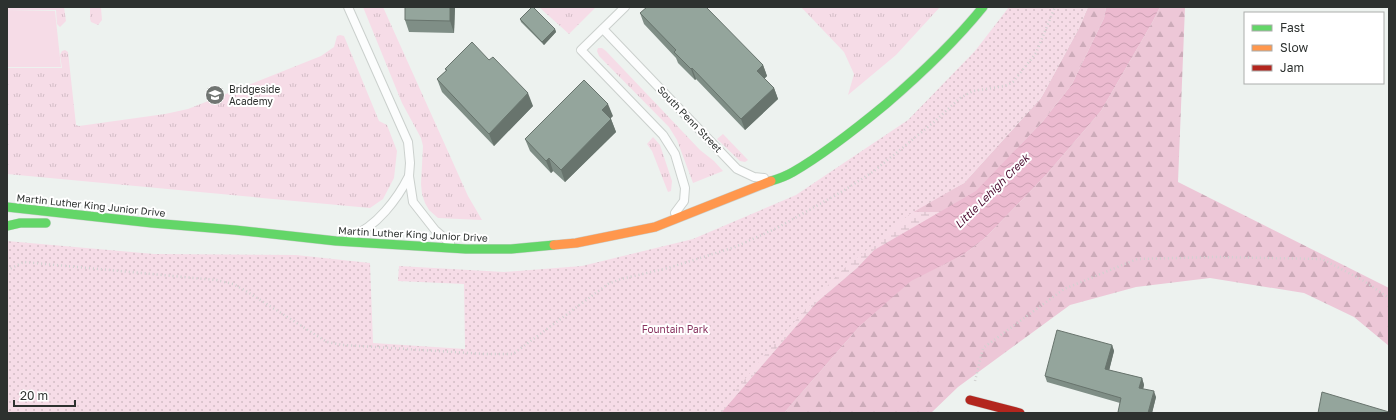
<svg xmlns="http://www.w3.org/2000/svg" width="1396" height="420" font-family="'Golos Text',sans-serif">
	<style>
		.grass { fill: url(#grass-tufts) }
		.forest { fill: url(#forest-firs) }
		.wetland { fill: url(#wetland-marsh) }
		.park { fill: url(#park-dots) }
		.pitch { fill: #f6dce7 }
		.water { fill: url(#water-waves) }
		.lines { fill: none; stroke-linecap: round; stroke-linejoin: round }
		.lane-casing { stroke: #cbd0cd; stroke-width: 10 }
		.fast-casing { stroke: #cbd0cd; stroke-width: 10 }
		.slow-casing { stroke: #cbd0cd; stroke-width: 10 }
		.jam-casing { stroke: #cbd0cd; stroke-width: 10 }
		.path { stroke: #d1d2d1; stroke-width: 2.5; stroke-dasharray: 1 3; stroke-linecap: butt }
		.lane { stroke: #fcfdfd; stroke-width: 8 }
		.fast { stroke: #63d668; stroke-width: 9 }
		.slow { stroke: #ff974d; stroke-width: 9 }
		.jam { stroke: #b3261e; stroke-width: 9 }
		.wall { fill: #7f8e86 }
		.shaded-wall { fill: #68746d }
		.building { fill: #94a59c; stroke: #68746d }
		.labels { text-anchor: middle; stroke-width: 4; stroke-linejoin: round; paint-order: stroke }
		.poi-label { font-size: 10px; fill: #2d312f; stroke: #fff; text-anchor: start }
		.street-label { font-size: 10px; fill: #2d312f; stroke: #fff }
		.park-label { font-size: 10px; fill: #893460; stroke: #fff }
		.water-label { font-size: 11px; font-style: italic; fill: #4c0c30; stroke: #fff }
	</style>
	<defs>
		<pattern id="grass-tufts" width="24" height="20" patternUnits="userSpaceOnUse"><rect width="24" height="20" fill="#f6dce7"/><path d="M3 7l-1-3M5 7V3M7 7l1-3M15 17l-1-3M17 17v-4M19 17l1-3" fill="none" stroke="#d3bdc6"/></pattern>
		<pattern id="forest-firs" width="22" height="20" patternUnits="userSpaceOnUse"><rect width="22" height="20" fill="#edc7d7"/><path d="M5 1l3.5 6h-7zM16 11l3.5 6h-7z" fill="#ccabb9"/></pattern>
		<pattern id="wetland-marsh" width="20" height="14" patternUnits="userSpaceOnUse"><rect width="20" height="14" fill="#f6dce7"/><path d="M1 5h8M5 5V1M11 12h8M15 12V8" fill="none" stroke="#d3bdc6"/></pattern>
		<pattern id="park-dots" width="8" height="8" patternUnits="userSpaceOnUse"><rect width="8" height="8" fill="#f6dce7"/><path d="M2 2h.1M6 6h.1" fill="none" stroke="#d3bdc6" stroke-width="1.8" stroke-linecap="round"/></pattern>
		<pattern id="water-waves" width="16" height="10" patternUnits="userSpaceOnUse"><rect width="16" height="10" fill="#ecbad0"/><path d="M0 5q4-4 8 0t8 0" fill="none" stroke="#cba0b3"/></pattern>
	</defs>
	<rect width="100%" height="100%" fill="#edf2ef"/>
	<g class="grass">
		<polygon points="7,7 64,7 66,21 60,27 57,24 56,10 7,11"/>
		<polygon points="90,7 108,7 101,8 102,20 98,25 91,22 90,19"/>
		<polygon points="363,7 383,7 468,196 482,220 438,218 429,210 425,203 422,194 421,184 423,146 421,138 402,103"/>
		<polygon points="541,7 596,7 569,34 540,8"/>
		<polygon points="801,7 940,7 896,55 848,95 854,74 844,52"/>
		<polygon points="340,35 344,36 379,121 387,125 397,151 394,178 383,199 370,208 7,174 7,68 62,68 60,55 62,51 65,50 68,52 76,125 79,126 165,114 188,109 321,56 334,47 337,36"/>
		<polygon points="598,48 602,48 606,51 700,150 714,161 723,171 693,183 677,140 669,127 599,56 597,51"/>
		<polygon points="723,134 748,160 745,162 740,161 717,139"/>
		<polygon points="653,137 660,145 672,181 671,191 668,192 652,151 647,144"/>
	</g>
	<g class="forest">
		<polygon points="1088,7 1106,7 1104,18 1072,84 1043,121 976,192 941,212 908,212 964,183 1041,98 1079,28"/>
		<polygon points="1160,7 1185,7 1178,182 1389,288 1389,346 1354,317 1304,293 1210,278 1136,287 1070,305 958,387 931,413 784,413 859,327 911,280 963,255 984,239 1046,175 1101,111 1152,23"/>
	</g>
	<polygon class="wetland" points="908,212 941,212 874,250 857,268 817,302 721,413 686,413 723,369"/>
	<polygon class="park" points="1009,7 1088,7 1079,28 1041,98 964,183 910,214 841,271 773,345 717,413 7,413 7,241 154,254 296,255 370,263 373,343 465,349 464,284 398,281 399,266 504,272 582,266 693,239 796,195 908,120 975,51"/>
	<polygon class="pitch" points="7,11 55,11 61,67 7,67"/>
	<polygon class="water" points="1106,7 1160,7 1152,23 1101,111 1046,175 984,239 963,255 911,281 859,327 784,413 721,413 817,302 857,268 874,250 976,191 1043,121 1072,84 1104,18"/>
	<g class="lines">
		<g class="lane-casing">
			<g id="lane">
				<polyline points="348,7 408,142 410,163 409,176 413,202 435,230 450,243"/>
				<polyline points="625,7 581,50 663,135 675,154 685,188 684,201 675,213"/>
				<polyline points="603,29 737,169 754,177 764,178"/>
				<path d="M351 236C376 228 398 198 409 176"/>
			</g>
		</g>
		<g class="fast-casing">
			<g id="fast">
				<path d="M771 181C778 179 786 176 793 172 826 153 857 128 886 104 922 73 953 44 983 7"/>
				<polyline points="7,207 152,223 235,230 336,241 466,249 511,249 554,245"/>
				<polyline points="7,226 20,223 46,223"/>
			</g>
		</g>
		<g class="slow-casing">
			<polyline id="slow" points="554,245 576,243 655,227 771,181"/>
		</g>
		<g class="jam-casing">
			<polyline id="jam" points="970,400 1020,413"/>
		</g>
		<g class="path">
			<polyline points="7,270 24,262 216,280 233,284 246,291 327,342 343,345 485,354 513,354 608,284 621,279 668,268 735,247 777,228 843,191 874,171 934,122 960,98 973,91 1005,86 1013,82 1036,53 1055,7"/>
			<polyline points="975,381 983,348 1064,289 1137,259 1216,257 1322,259 1364,281 1389,298"/>
		</g>
		<use href="#lane" class="lane"/>
		<use href="#fast" class="fast"/>
		<use href="#slow" class="slow"/>
		<use href="#jam" class="jam"/>
	</g>
	<g class="wall">
		<polygon points="455,7 454,33 409,32 405,20"/>
		<polygon points="640,13 763,65 767,76 764,79 774,88 778,99 745,130 696,79 695,80 678,63 676,58 644,24"/>
		<polygon points="520,19 555,29 556,32 544,45 521,22"/>
		<polygon points="445,69 533,106 494,146 442,92 437,79 446,71"/>
		<polygon points="613,116 610,118 611,119 616,132 565,182 553,171 551,173 530,151 525,139"/>
		<polygon points="1112,345 1114,351 1109,370 1142,378 1144,385 1143,389 1156,397 1152,413 1118,413 1120,403 1047,382 1045,376"/>
	</g>
	<g class="shaded-wall">
		<polygon points="450,7 455,7 454,33 450,21"/>
		<polygon points="555,29 556,32 544,45 542,42"/>
		<polygon points="763,65 767,76 761,82 757,71"/>
		<polygon points="692,68 696,79 695,80 691,69"/>
		<polygon points="774,88 778,99 745,130 741,119"/>
		<polygon points="528,93 533,106 494,146 489,134"/>
		<polygon points="608,104 613,116 606,123 602,110"/>
		<polygon points="611,119 616,132 565,182 561,170"/>
		<polygon points="549,158 553,171 551,173 546,161"/>
		<polygon points="1112,345 1114,351 1108,375 1105,369"/>
		<polygon points="1142,378 1144,385 1142,394 1139,388"/>
		<polygon points="1154,391 1156,397 1152,413 1148,413"/>
	</g>
	<g class="building">
		<polygon points="405,7 450,7 450,21 405,20"/>
		<polygon points="532,7 533,7 555,29 542,42 520,19"/>
		<polygon points="647,7 706,7 763,65 757,71 774,88 741,119 692,68 691,69 674,52 676,50 640,13"/>
		<polygon points="472,42 489,60 493,57 528,93 489,134 437,79 447,70 445,69"/>
		<polygon points="584,80 608,104 602,110 611,119 561,170 549,158 546,161 525,139"/>
		<polygon points="1057,330 1112,345 1105,369 1142,378 1139,388 1154,391 1148,413 1121,413 1118,412 1121,398 1045,376"/>
		<polygon points="1322,392 1389,412 1389,413 1318,413"/>
	</g>
	<defs>
		<g id="school-disc" transform="scale(1)"><circle r="9.5" fill="#707572" stroke="#fff"/><path d="M0-5L7-2L0 1L-7-2ZM-4 1L0 2.5L4 1V4Q0 6-4 4Z" fill="#fff"/></g>
	</defs>
	<g fill-rule="evenodd">
		<use href="#school-disc" x="215" y="95"/>
	</g>
	<g class="labels">
		<g class="poi-label">
			<text x="229" y="93">Bridgeside<tspan x="229" dy="12">Academy</tspan></text>
		</g>
		<g class="street-label">
			<text transform="translate(690 119) rotate(46)" y="4">South Penn Street</text>
			<text transform="translate(91 205) rotate(6)" y="4">Martin Luther King Junior Drive</text>
			<text transform="translate(413 234) rotate(3)" y="4">Martin Luther King Junior Drive</text>
		</g>
		<g class="park-label">
			<text x="675" y="333">Fountain Park</text>
		</g>
		<g class="water-label">
			<text transform="translate(992 191) rotate(-45)" y="4">Little Lehigh Creek</text>
		</g>
	</g>
	<rect width="1396" height="420" fill="none" stroke="#2d312f" stroke-width="16"/>
	<rect x="1244" y="12" width="140" height="72" fill="#ffffff" stroke="#abadac"/>
	<rect x="1252" y="25" width="20" height="6" fill="#63d668" stroke="#abadac"/>
	<text x="1280" y="32" font-size="12" fill="#2d312f">Fast</text>
	<rect x="1252" y="45" width="20" height="6" fill="#ff974d" stroke="#abadac"/>
	<text x="1280" y="52" font-size="12" fill="#2d312f">Slow</text>
	<rect x="1252" y="65" width="20" height="6" fill="#b3261e" stroke="#abadac"/>
	<text x="1280" y="72" font-size="12" fill="#2d312f">Jam</text>
	<path d="M14 400v6h61v-6" fill="none" stroke="#2d312f" stroke-width="2"/>
	<text x="20" y="400" font-size="12" fill="#2d312f" stroke="#ffffff" stroke-width="3" paint-order="stroke">20 m</text>
</svg>
